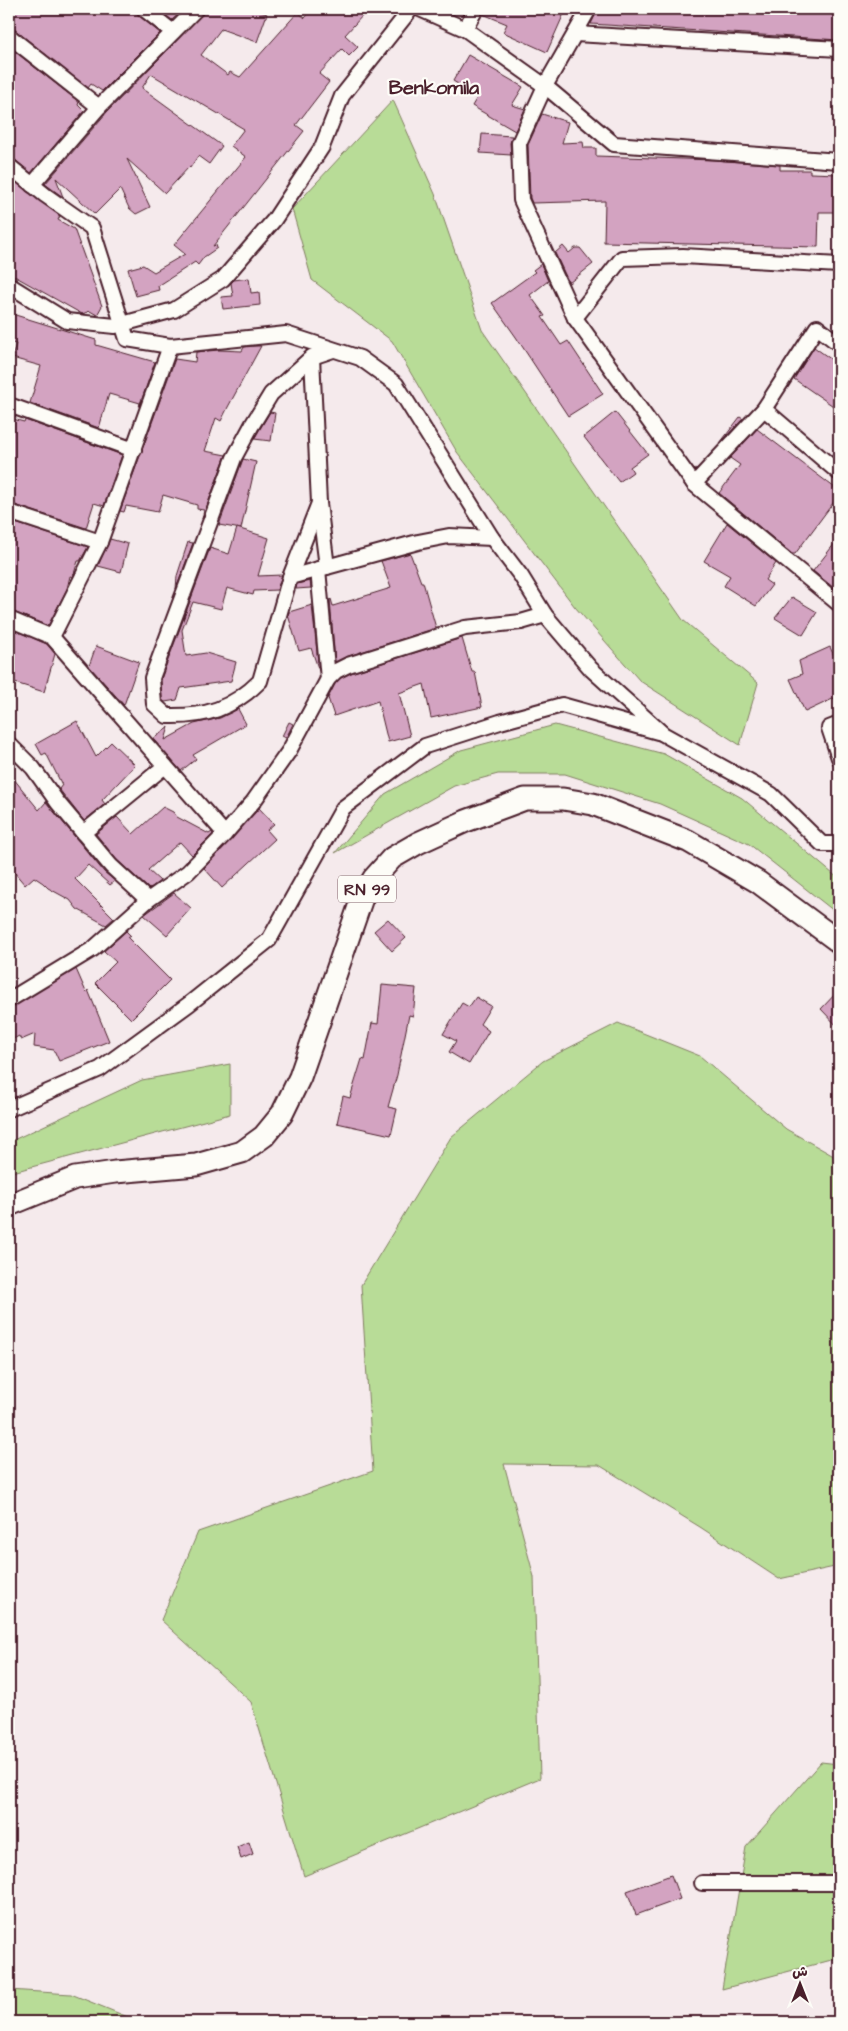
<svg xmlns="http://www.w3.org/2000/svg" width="848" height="2031" font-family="'Architects Daughter','Playpen Sans Arabic',sans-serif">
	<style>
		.green { fill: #b8dc97; stroke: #817e61 }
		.building { fill: #d3a3c1; stroke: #4a1f2b }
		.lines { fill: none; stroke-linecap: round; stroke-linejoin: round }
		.street-casing { stroke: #4a1f2b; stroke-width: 18 }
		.primary-casing { stroke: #4a1f2b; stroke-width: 25 }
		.street { stroke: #fdfcf7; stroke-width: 14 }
		.primary { stroke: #fdfcf7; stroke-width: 21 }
		.labels { text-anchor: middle; stroke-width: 4.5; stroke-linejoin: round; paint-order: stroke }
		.shield { fill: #fdfcf7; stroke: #806168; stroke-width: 1 }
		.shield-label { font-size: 16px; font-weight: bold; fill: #4a1f2b }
		.quarter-label { font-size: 20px; font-weight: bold; fill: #4a1f2b; stroke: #fdfcf7 }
	</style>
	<rect width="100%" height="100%" fill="#f5eaec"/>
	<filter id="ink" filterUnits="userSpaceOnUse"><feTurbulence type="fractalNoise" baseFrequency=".02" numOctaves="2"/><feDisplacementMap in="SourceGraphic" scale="10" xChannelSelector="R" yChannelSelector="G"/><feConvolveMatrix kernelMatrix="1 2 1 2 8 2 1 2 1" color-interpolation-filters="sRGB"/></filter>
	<g filter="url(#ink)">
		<g class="green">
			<polygon points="393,100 435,194 482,330 683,620 758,683 740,745 640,681 575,607 457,452 392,341 312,280 292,209"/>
			<polygon points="555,725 664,754 742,798 839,879 839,915 749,844 660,804 565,774 498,774 454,786 335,853 385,794 461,750"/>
			<polygon points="618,1023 700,1056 786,1129 839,1159 839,1566 779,1579 700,1527 599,1465 504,1464 534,1577 540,1778 304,1876 251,1702 161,1620 198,1532 373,1471 361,1285 451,1137 543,1061"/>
			<polygon points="230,1064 230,1114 9,1173 9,1142 142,1080"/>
			<polygon points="821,1762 839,1764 839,1958 722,1989 746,1847"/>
			<polygon points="9,1990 71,1994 140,2022 9,2022"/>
		</g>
		<g class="building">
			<polygon points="9,9 135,9 139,16 160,33 102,91 91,84 88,88 14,29 9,27"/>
			<polygon points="158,9 184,9 172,20"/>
			<polygon points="205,9 251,9 267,14 257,42 221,29 201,55 228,75 230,72 240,77 298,12 305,18 313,9 356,9 363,15 345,35 358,47 349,56 342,49 319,74 329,82 296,125 304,131 213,246 216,245 217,248 204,257 198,265 195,262 158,286 159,290 136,296 128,269 143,265 154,272 185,254 174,245 246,157 231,146 244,129 151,74 142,88 222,146 209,164 198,156 190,168 189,167 165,193 127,159 150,207 136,214 129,208 120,189 95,214 56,178 63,197 45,184 107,112 202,15"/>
			<polygon points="485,9 566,9 547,52 503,32 507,24 483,14"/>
			<polygon points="598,9 839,9 839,40 591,24"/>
			<polygon points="9,47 79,102 78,105 84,111 31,173 14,159 9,157"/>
			<polygon points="468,55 523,87 512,105 525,109 515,131 472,106 478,96 453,81"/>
			<polygon points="542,114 568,122 562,143 583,142 584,148 596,148 596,156 713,160 780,165 780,170 810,170 810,173 839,174 839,212 819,212 818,247 604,242 605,201 532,203 530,198 528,145"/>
			<polygon points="482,134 512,136 510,143 511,155 480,153"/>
			<polygon points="9,177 60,216 58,220 74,229 102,306 97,315 90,311 82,314 9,273"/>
			<polygon points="563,246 569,253 575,248 580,248 593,264 569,283 555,253"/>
			<polygon points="541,264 548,281 530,295 545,316 542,317 561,345 568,341 603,394 568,416 516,337 492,303 535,272 533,270"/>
			<polygon points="249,278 251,293 259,292 260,305 223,309 221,297 233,296 231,283 234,280"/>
			<polygon points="9,313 96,340 96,345 155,362 139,407 140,403 109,394 99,428 30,403 41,366 12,358 16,344 9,342"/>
			<polygon points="255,346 261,346 228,407 221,421 216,418 205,451 226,455 202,519 204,510 197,509 197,505 163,495 158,512 126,506 124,512 120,511 175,359 195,362 196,352 219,350 242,351 244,347"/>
			<polygon points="814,347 839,365 839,410 794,379"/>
			<polygon points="270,412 275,413 271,441 254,439"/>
			<polygon points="615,412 648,454 630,467 633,472 619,482 584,437"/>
			<polygon points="740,417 743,419 720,443"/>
			<polygon points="9,418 24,422 25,420 122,455 104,506 94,503 86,528 9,503"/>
			<polygon points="757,429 839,491 839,495 795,554 792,554 719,493 740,465 730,458"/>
			<polygon points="243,459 256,462 241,529 219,525"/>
			<polygon points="9,521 88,547 80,561 78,561 73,577 70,576 67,589 48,626 9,610"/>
			<polygon points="727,523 776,563 765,580 772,585 756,606 724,586 730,576 704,561"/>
			<polygon points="237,528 269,538 258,576 282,575 277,590 254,591 253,595 227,588 221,609 193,602 182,630 186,656 206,653 236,662 231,681 181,688 177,700 165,702 162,700 161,679 210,548 229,554"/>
			<polygon points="839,538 839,592 813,571"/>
			<polygon points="110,539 128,544 121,572 98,566"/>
			<polygon points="188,542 193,543 176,589 177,576"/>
			<polygon points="410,553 421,582 423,582 436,628 345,657 335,662 330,600 331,599 333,606 391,588 381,561"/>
			<polygon points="310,581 311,588 296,589 297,584"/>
			<polygon points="792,597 817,612 803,635 775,618"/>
			<polygon points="312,605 319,671 311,648 299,651 288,615 289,612"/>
			<polygon points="9,628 47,644 55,654 44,692 9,681"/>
			<polygon points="462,638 472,672 475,672 482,707 431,718 424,684 399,693 410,736 388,742 378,701 334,716 328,698 335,684 341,678 351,673"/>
			<polygon points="96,646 139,662 124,705 89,666"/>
			<polygon points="830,647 839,667 839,696 805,712 790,679 802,674 799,661"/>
			<polygon points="238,709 246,724 193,755 196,759 181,771 153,739 169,727 165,740 194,724 220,718"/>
			<polygon points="77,721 96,757 111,742 135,765 102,800 105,804 84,821 59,789 62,785 46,753 42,755 36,744"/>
			<polygon points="289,722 293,724 286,738 282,736"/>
			<polygon points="9,773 39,810 46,802 104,872 115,881 110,885 88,865 75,879 114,918 106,925 77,909 70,900 48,888 43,883 34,877 25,885 9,866"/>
			<polygon points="163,807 173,812 177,817 209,834 212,832 213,834 192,855 180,842 148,870 160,881 149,889 117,860 96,834 117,817 133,834"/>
			<polygon points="259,808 274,824 267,830 275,839 222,888 204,868"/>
			<polygon points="174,893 191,908 167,935 144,915"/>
			<polygon points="388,919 406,938 392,951 374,931"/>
			<polygon points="126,931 131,936 128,938 170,980 131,1019 95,983 116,962 104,951"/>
			<polygon points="76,969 86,992 88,990 109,1041 59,1061 54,1050 34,1047 35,1034 21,1040 19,1036 9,1041 9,1009"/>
			<polygon points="382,985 416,988 413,1016 409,1015 397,1075 388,1107 397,1109 391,1135 337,1123 343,1096 350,1098 362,1059 365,1060 372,1023 378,1024"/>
			<polygon points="839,990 839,1028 821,1009"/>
			<polygon points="476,997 491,1006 480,1024 489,1031 469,1064 449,1052 456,1041 443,1034 462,1003 469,1007"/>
			<polygon points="249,1842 253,1854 241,1859 237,1847"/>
			<polygon points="671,1875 680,1899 636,1915 627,1891"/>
		</g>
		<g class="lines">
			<g class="street-casing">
				<g id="street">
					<polyline points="144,9 173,32"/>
					<polyline points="420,9 465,29 545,86 614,144 839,161"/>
					<polyline points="465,29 476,9"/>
					<polyline points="575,34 839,49"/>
					<polyline points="9,36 99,107"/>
					<polyline points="9,166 45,195 92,228 127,339 170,346 286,334 360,358 396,384 492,538 521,576 545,615 591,669 663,734 771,794 822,844 839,844"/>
					<polyline points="32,185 99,107 196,9"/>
					<polyline points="839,265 683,256 622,258 575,318 694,484 839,604"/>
					<polyline points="9,285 67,321 115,326 174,310 223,279 274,220 322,147 342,96 411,9"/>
					<polyline points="575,318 521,200 519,143 545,86 589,9"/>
					<polyline points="312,357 319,503 327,567"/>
					<polyline points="9,405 134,450"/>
					<polyline points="764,409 839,473"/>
					<polyline points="694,484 764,409 817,327 839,344"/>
					<path d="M319 503 290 577 260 681C232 709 205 717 167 716L154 704 152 678 234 458 252 425 271 394 312 357 333 350"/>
					<polyline points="9,512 100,542"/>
					<polyline points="318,569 328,679"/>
					<polyline points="290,577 418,542 449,536 492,538"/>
					<polyline points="9,619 52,637 225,834"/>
					<polyline points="52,637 100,542 170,346"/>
					<polyline points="839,724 829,728 839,758"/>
					<polyline points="9,744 33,768 58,803 111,866 148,900 93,949 9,1000"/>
					<polyline points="83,833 165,766"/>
					<polyline points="148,900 188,872 225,834 253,802 289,751 328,679 336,671 348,665 465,628 521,622 545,615"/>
					<polyline points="9,1109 100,1069 189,1004 269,940 343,808 425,746 500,722 562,705 658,732"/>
					<polyline points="702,1883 839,1883"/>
				</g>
			</g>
			<g class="primary-casing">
				<polyline id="primary" points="9,1205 75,1178 115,1172 196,1165 242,1152 264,1136 282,1114 300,1077 362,898 374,878 392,858 418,843 466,821 525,799 563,799 593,804 688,841 758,882 839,942"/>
			</g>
			<use href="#street" class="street"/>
			<use href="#primary" class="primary"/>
		</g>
	</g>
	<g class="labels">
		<rect class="shield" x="338" y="875.5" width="58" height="27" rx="4"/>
		<g class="shield-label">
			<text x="367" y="895">RN 99</text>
		</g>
		<g class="quarter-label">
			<text x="434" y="94">Benkomila</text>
		</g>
	</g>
	<rect width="848" height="2031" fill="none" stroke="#fdfcf7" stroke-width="30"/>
	<rect x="15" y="15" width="818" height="2001" fill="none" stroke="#4a1f2b" stroke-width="2" filter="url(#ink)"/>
	<g transform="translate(800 1984)" stroke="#fdfcf7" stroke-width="4" paint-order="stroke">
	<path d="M0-4L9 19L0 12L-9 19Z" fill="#4a1f2b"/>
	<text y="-8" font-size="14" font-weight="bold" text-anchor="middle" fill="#4a1f2b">ش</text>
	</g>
</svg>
